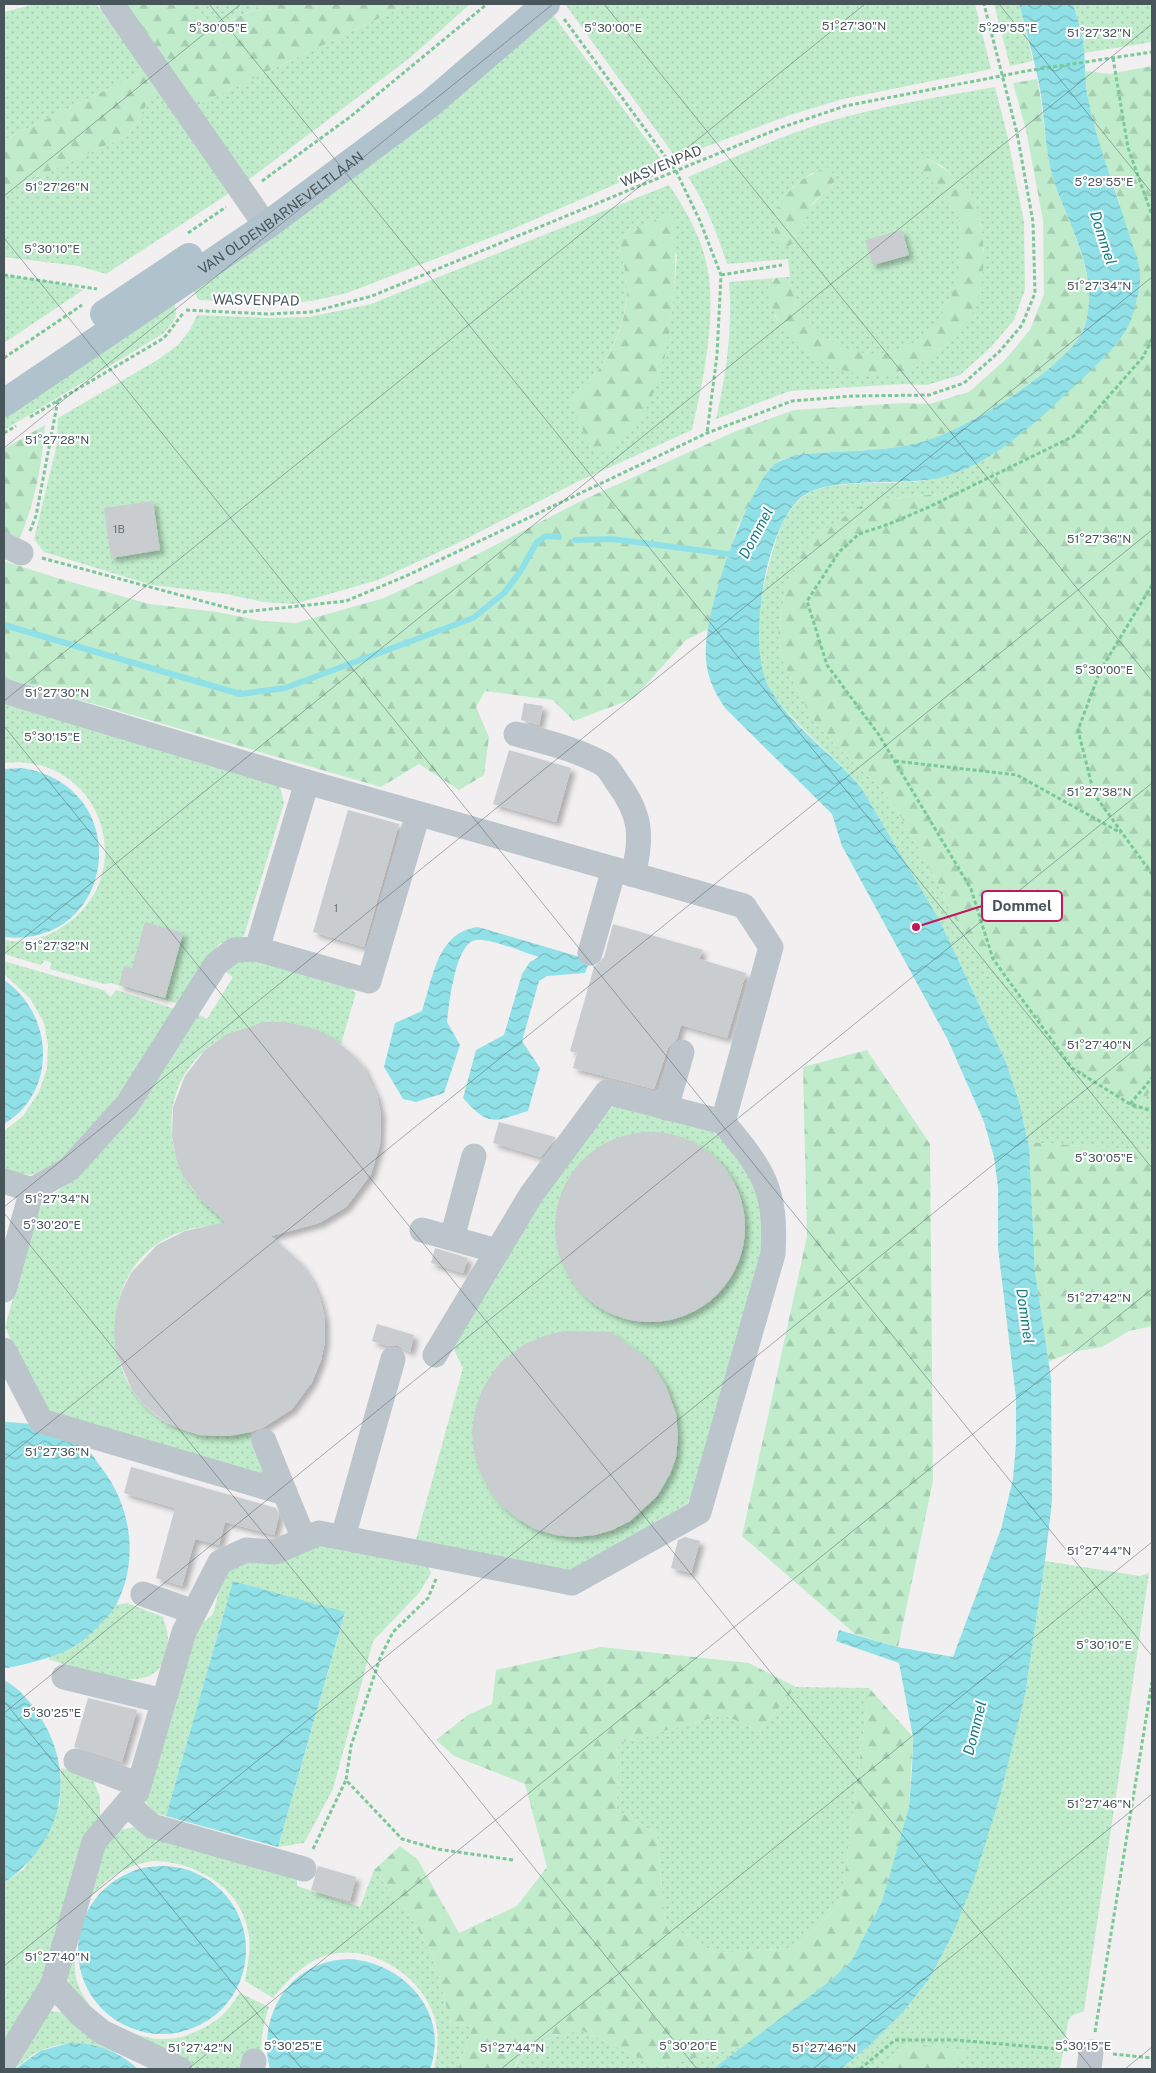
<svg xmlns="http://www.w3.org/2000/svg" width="1156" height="2073" font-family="'Public Sans',sans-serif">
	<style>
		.green { fill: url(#green-dots); fill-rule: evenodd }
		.forest { fill: url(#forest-firs) }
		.water { fill: url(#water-waves) }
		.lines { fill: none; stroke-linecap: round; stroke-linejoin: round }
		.stream { stroke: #90e1e7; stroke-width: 6 }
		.building { fill: #c9cdd0; filter: url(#shadow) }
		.path { stroke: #7ac897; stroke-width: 3; stroke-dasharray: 4 2.5; stroke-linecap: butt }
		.minor { stroke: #bcc5cb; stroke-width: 25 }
		.major { stroke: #b0c2cc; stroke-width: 28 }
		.ticks { fill: none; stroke: #48555b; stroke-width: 1; stroke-opacity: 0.45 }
		.labels { text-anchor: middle; stroke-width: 4; stroke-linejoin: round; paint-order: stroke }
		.number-label { font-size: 11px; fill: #687378 }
		.street-label { font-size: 14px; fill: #48555b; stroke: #fff }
		.water-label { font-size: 15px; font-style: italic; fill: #147d85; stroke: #fff }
		.ticks-label { font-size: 12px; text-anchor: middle; fill: #48555b; stroke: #fff; stroke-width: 4; stroke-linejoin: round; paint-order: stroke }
		.leader { fill: none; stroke: #c2185b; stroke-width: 2 }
		.callout-dot { fill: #c2185b; stroke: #fff; stroke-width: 2 }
		.callout { fill: #fff; stroke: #c2185b; stroke-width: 2 }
		.callout-label { font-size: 15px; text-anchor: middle; font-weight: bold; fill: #48555b }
	</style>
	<defs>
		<pattern id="green-dots" width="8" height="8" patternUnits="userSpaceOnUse" patternTransform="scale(1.25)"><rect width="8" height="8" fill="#c0eccb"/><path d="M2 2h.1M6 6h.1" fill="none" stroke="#a6ccb1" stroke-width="1.8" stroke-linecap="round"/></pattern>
		<pattern id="forest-firs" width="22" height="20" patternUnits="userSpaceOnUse" patternTransform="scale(1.25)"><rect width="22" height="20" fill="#c0eccb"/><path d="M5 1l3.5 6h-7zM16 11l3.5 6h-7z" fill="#a6ccb1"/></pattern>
		<pattern id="water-waves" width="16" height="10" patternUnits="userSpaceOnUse" patternTransform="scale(1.25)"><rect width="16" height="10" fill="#90e1e7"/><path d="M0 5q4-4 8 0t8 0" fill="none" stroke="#78b9be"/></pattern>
		<filter id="shadow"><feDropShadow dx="4.5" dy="4.5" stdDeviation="2.5" flood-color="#0004"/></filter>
	</defs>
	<rect width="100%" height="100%" fill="#f1eff0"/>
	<g class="green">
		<polygon points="35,4 96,4 145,71 4,140 4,12"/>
		<polygon points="196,4 265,4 211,30"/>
		<polygon points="409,4 470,4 411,57 247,181 193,107"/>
		<polygon points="565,4 975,4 991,69 843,99 790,115 676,158"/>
		<polygon points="994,4 1019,4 1033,61 1010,66"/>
		<polygon points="1073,4 1152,4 1152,42 1084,53 1083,38"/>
		<polygon points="553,15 664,163 515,228 347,293 312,301 274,304 199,300 190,285"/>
		<polygon points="157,86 231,192 106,274 79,266 4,257 4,192 129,135"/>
		<path d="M995 87 1007 134 1024 222 1025 290 1014 320 991 347 960 375 927 385 903 384 790 391 716 419C726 376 733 327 729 282L776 278 772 281 775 316 792 338 805 352 835 367 855 373H899L918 365 949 343 984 251 980 221 970 196 960 182 942 166 925 157 921 170C934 183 953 198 958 217 975 279 934 365 861 353 833 348 805 327 795 300 792 291 794 283 785 277H790L788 259 727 264C717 233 706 204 688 177 734 158 779 136 827 122 881 106 939 97 995 87ZM813 172 834 183 810 207 792 188Z"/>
		<path d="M669 185C686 210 703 240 708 271 716 320 703 382 692 430L577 482 456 544 378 580 294 604 264 602 220 593 152 585 44 552 34 539 57 444 58 418 159 359 178 345 191 328 197 315 267 318 309 317 371 304ZM661 217 677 256 672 313 661 368 569 401C602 372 624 337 627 292 628 275 621 255 617 239Z"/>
		<polygon points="4,275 53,282 83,290 4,343"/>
		<path d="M171 298C181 315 176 318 164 333L4 430V410Z"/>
		<path d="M984 458 996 475 973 488 951 493 891 498 789 578 784 598 778 634 784 664 811 717 836 746 881 788 901 817 941 888 952 914 971 943 1072 1057 1138 1110 1152 1088V1151L1028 1142 1020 1105 1006 1062 940 921 862 789C842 764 817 744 796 721 786 711 773 697 768 685 748 642 761 591 774 547 780 525 793 496 818 489 848 481 881 484 912 482 937 480 962 470 984 458Z"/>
		<path d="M4 704 279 783 284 803 244 936 219 944 182 1005 111 983 104 984 50 969 51 963 45 960 41 965 4 954V940C23 944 42 939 59 929 144 879 103 752 4 763Z"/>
		<path d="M242 954 346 985 356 993 341 1044C262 989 153 1051 174 1149 178 1165 184 1181 195 1193 204 1204 215 1212 227 1220V1225C63 1222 86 1469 250 1432L268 1470 267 1480 45 1414 5 1327 39 1208 67 1183 194 1012 207 1019 233 977 221 969Z"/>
		<polygon points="4,961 103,990 111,997 116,990 178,1010 120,1100 54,1168 30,1175 4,1171 4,1131 23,1116 39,1092 47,1068 48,1045 44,1023 30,998 4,974"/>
		<polygon points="615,1104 713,1132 732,1147 753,1177 766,1239 699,1481 687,1504 566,1574 415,1543 463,1368 450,1342 537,1197"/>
		<polygon points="322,1540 426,1562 431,1573 419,1593 373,1641 333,1789 304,1843 278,1847 345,1613 233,1581 166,1816 153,1813 146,1802 144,1789 191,1633 213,1614 224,1572 235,1559"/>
		<polygon points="1045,1561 1140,1576 1149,1573 1084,2011 1071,2016 1068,2022 1060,2069 946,2069 966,2051 909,2043 880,2069 841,2069 871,2044 904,2011 929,1979 952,1936 1025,1695"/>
		<path d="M127 1603 163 1617C169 1637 170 1639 164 1659 151 1700 77 1668 48 1659L87 1637 116 1605Z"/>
		<polygon points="796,1687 869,1688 841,1903 795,1948 716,1953 665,1923 657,1834 617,1810 618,1743 724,1715 759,1731"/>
		<polygon points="61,1768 92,1777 100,1797 100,1816 44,1979 4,2039 4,1997 6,1995 4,1991 4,1883 24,1869 60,1803"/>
		<path d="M136 1827 297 1874V1886L360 1907 374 1870 409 1914 433 1957 451 2023 473 2026 458 2069H434C438 2050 440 2032 433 2013 417 1970 360 1937 315 1960 298 1969 285 1983 273 1998L245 1981C247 1967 251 1951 249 1936 243 1890 201 1864 158 1861 143 1860 121 1870 109 1879 87 1896 77 1916 76 1943 75 1954 74 1967 76 1977 84 2018 139 2045 177 2038 192 2035 206 2027 218 2019 227 2012 234 2001 240 1993L269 2007C262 2029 258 2047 265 2069H256L260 2055 249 2054 244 2069H198L106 2026 89 2015 69 1984 66 1968 101 1842 113 1831Z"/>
		<path d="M50 2011 65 2013 124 2050 116 2053C91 2041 58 2040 34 2054 25 2059 18 2069 8 2069Z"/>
		<polygon points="581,2030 659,2067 744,2046 713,2069 513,2069 530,2044"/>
	</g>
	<g class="forest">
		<polygon points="122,4 196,4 212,30 265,4 409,4 193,107"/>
		<polygon points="1152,66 1152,1088 1138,1111 1105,1089 1072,1057 971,943 952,914 941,888 901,817 881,788 836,746 811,717 784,664 778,634 784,598 789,578 800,556 818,534 865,503 891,498 951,493 973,488 996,475 984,458 1000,449 1105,357 1120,204 1101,150 1088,101 1085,71 1109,74"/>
		<polygon points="145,71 157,86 129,135 4,192 4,140"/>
		<path d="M1037 79C1044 110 1044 142 1052 172 1063 215 1089 253 1089 299 1089 313 1086 326 1078 338 1055 374 960 433 919 443 877 453 836 450 795 455L781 460 770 468 738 526 719 584 708 629 686 640 634 698 574 721 553 700 485 691 476 707 489 737 484 775 459 790 419 764 381 787 4 678V561L57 578 149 604 217 612 262 621 296 623 384 598 464 561 585 499 736 431 794 410 903 403 929 404 969 392 1005 360 1030 330 1044 294 1043 220 1026 130 1013 83Z"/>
		<path d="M925 157C937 164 949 171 959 181 991 214 990 287 967 325 961 335 948 344 939 350 927 359 914 369 899 373 871 380 835 371 811 356 789 342 770 314 768 288L776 278 785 277C794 283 792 291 795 300 803 321 820 336 839 345 920 384 977 288 958 217 952 194 928 183 917 163L919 158Z"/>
		<path d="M828 167 836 178C831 190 817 196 810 207 801 221 803 240 787 247 762 236 779 200 794 187 804 177 815 172 828 167Z"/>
		<path d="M674 214C678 273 674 370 639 420 628 435 610 447 596 458L569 401C602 372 625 337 627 292 628 275 621 255 617 239L661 217Z"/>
		<path d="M45 425C42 467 34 506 17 545L4 541V449Z"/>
		<polygon points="867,1050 930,1144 933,1481 898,1647 855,1634 742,1536 807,1236 803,1067"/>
		<polygon points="1028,1142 1152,1151 1152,1326 1129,1331 1102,1347 1072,1352 1048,1362 1035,1272"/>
		<polygon points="601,1647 749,1663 796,1687 759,1731 724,1715 618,1743 617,1810 657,1834 665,1923 716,1953 795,1948 841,1903 869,1688 913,1737 909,1807 882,1901 852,1960 831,1980 744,2046 659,2067 581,2030 530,2044 512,2069 458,2069 473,2026 451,2023 433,1957 409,1914 374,1870 400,1846 418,1860 459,1933 517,1906 547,1867 525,1784 454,1756 436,1740 468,1715 492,1704 496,1670"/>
		<polygon points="909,2043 967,2051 946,2069 880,2069"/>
	</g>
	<g class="water">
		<path d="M1019 4H1073C1076 15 1081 28 1083 40 1086 61 1084 83 1089 103 1098 145 1114 185 1126 225 1131 240 1137 256 1140 271 1141 279 1139 290 1137 298 1135 309 1131 322 1125 332 1112 352 1094 367 1078 383 1038 420 993 465 939 478 903 486 830 476 803 496 765 524 746 647 769 687 791 727 834 754 862 789L940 921 1006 1062 1020 1105 1029 1147 1035 1272 1051 1378 1052 1501 1045 1561 1025 1695 1000 1796 974 1880 952 1936 929 1979 904 2011 871 2044 841 2069H713L831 1980 852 1960 882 1901 909 1807 912 1769 913 1737 899 1663 836 1641 839 1630 897 1647 953 1657 1001 1529 1013 1479 1016 1444V1398L998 1248V1187L994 1157 984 1122 948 1040 842 846 832 814 725 708C715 693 707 678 706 659 702 617 742 504 769 470 775 462 785 459 795 455 837 450 875 453 918 443 963 432 1051 376 1078 339 1086 328 1088 314 1089 300 1090 255 1064 216 1052 174 1045 148 1045 122 1041 95 1036 65 1027 34 1019 4Z"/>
		<path d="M22 768C137 786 117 949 4 937V769Z"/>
		<path d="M478 927 590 960 585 973 547 976 539 981 522 1041 540 1068 528 1111C493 1122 489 1127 463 1098L476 1050 504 1035 522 974 530 962 539 957C525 953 488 937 475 940 455 945 449 1004 447 1022L460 1045 444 1093 416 1102 403 1099 384 1067 395 1023 422 1011C433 978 437 932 478 927Z"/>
		<path d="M4 980C54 1014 58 1092 4 1124Z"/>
		<path d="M4 1422C34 1422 61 1430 85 1448 91 1452 96 1460 100 1466 131 1504 140 1560 116 1605 110 1615 97 1628 88 1636 68 1655 34 1662 8 1668H4Z"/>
		<polygon points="233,1581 345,1612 278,1847 166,1816"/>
		<path d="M4 1680C19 1688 32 1703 41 1718 78 1778 61 1843 4 1883Z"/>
		<circle cx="162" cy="1950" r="84"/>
		<path d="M350 1959C405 1963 450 2014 430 2069H270C256 2015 291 1959 350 1959Z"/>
		<path d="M70 2043C97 2043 118 2051 138 2069H15L40 2051Z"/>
	</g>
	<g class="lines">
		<g class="stream">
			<polyline points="575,540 612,539 736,555"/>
			<polyline points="4,625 240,694 285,688 473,618 504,593 520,572 537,542 546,536 559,537"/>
		</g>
	</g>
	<g class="building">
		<polygon points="902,230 909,255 873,265 865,240"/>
		<polygon points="153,501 160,550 111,558 104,508"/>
		<polygon points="524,703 543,706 539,725 521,720"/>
		<polygon points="509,750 571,768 556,822 493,804"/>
		<polygon points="348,810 399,824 364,947 313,932"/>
		<polygon points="145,922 183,933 165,998 119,985 124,966 132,968"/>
		<polygon points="613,924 703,950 699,959 746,973 727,1038 681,1025 677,1039 668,1048 654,1089 573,1068 577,1053 570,1051 594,967 604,957"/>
		<polygon points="264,1022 286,1022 318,1030 334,1039 351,1053 363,1066 377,1096 381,1114 380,1144 371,1174 346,1207 319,1223 271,1236 301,1263 312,1280 320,1299 325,1318 325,1341 321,1360 312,1382 292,1409 264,1427 250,1432 229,1436 199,1435 168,1423 143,1404 132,1390 116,1353 114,1331 116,1310 122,1291 131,1273 157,1245 185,1231 226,1222 201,1200 183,1176 176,1158 172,1136 173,1107 185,1076 205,1050 227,1034"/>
		<polygon points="499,1122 555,1137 555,1139 541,1157 493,1143"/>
		<circle cx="650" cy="1227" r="95"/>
		<polygon points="435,1248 468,1258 463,1273 431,1263"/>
		<polygon points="377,1324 414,1335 410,1352 397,1345 388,1346 372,1341"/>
		<polygon points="563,1331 611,1332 642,1355 655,1369 666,1386 676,1414 678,1436 676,1457 670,1474 657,1496 630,1521 612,1530 595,1535 573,1537 556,1535 535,1529 518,1519 501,1505 490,1491 480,1472 474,1453 472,1432 475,1410 482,1390 493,1372 502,1361 525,1344 544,1336"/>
		<polygon points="131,1467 276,1508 279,1516 274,1535 225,1522 219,1545 195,1539 182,1586 156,1578 175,1508 124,1493"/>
		<polygon points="685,1537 700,1541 691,1573 671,1568 678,1540"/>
		<polygon points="88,1698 137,1710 122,1762 74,1747"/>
		<polygon points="318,1866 356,1877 350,1901 311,1890"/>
	</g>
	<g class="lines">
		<g class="path">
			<polyline points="564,19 676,171 700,221 721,275 717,355 707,433"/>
			<polyline points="1113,58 1128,148 1152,215"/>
			<polyline points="262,181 350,117 487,4"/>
			<polyline points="188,233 226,207"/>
			<polyline points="4,275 97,289"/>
			<polyline points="721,275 782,265"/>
			<polyline points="186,310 268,314 312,312 372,296 780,128 845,106 1032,70 1152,52"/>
			<polyline points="1152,339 1143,357 1074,436 929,507 889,524 859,534 839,552 807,601 827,665 879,735 971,889 993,959 1072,1068 1130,1104 1152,1111"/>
			<polyline points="4,358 82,305"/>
			<polyline points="30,417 164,338 184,312"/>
			<polyline points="4,433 16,426"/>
			<polyline points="30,531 36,516 58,400"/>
			<polyline points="42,558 243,612 346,601 406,576 707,433 792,401 853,396 929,395 964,383 999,352 1022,325 1035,293 1033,222 1017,133 984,4"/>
			<polyline points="1152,585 1100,671 1078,730 1094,794 1152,874"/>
			<polyline points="895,761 1017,775 1121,833"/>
			<polyline points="1130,1104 1152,1078"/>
			<polyline points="436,1579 428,1598 393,1632 380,1658 351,1746 346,1780 402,1839 437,1849 513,1860"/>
			<polyline points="313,1849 346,1780"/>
			<polyline points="1095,2032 1152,1682"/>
			<polyline points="1113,2054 1152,2058"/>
			<polyline points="860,2069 895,2040 956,2040 1070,2050"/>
		</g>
		<g class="minor">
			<polyline points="112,4 266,226"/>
			<polyline points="4,545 21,553"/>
			<polyline points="4,691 307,782 257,949"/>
			<path d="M516 734C545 742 576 749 603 764 609 768 613 776 617 782 641 814 643 836 633 875"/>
			<polyline points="307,782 744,906 771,947 723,1122 607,1092 531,1195 435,1355"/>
			<polyline points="590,953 614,869"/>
			<polyline points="666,1108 682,1052"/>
			<polyline points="4,1181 32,1190 69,1169 127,1105 216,964 234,950 257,949 369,981 418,814"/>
			<polyline points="422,1230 497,1251"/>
			<polyline points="452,1238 474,1156"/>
			<polyline points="4,1290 32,1190"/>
			<polyline points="4,1350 41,1421 285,1493 304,1539"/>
			<polyline points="264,1441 285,1493"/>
			<polyline points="343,1537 393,1359"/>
			<polyline points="143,1594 194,1612"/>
			<polyline points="64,1677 163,1701"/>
			<polyline points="76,1761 139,1785"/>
			<polyline points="127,1804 152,1826 304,1869"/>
			<polyline points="53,1984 81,2015 102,2032 180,2069"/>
			<path d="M4 2063 53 1984 94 1842 137 1792 184 1632 220 1562 246 1550 275 1552 319 1533 572 1583 699 1512 773 1254C777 1189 763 1170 723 1122"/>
			<polyline points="252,2069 254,2061"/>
			<polyline points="1089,2069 1091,2052"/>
		</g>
		<g class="major">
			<polyline points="104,314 189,257"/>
			<path id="s1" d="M4 403 266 226 431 103 546 4"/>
		</g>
	</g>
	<path class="ticks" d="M209 4 1152 1168M604 4 1152 681M999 4 1152 193M4 196 241 4M4 238 1152 1656M4 448 553 4M4 701 865 4M4 726 1092 2069M4 954 1152 24M4 1207 1152 277M4 1213 697 2069M4 1460 1152 530M4 1701 302 2069M4 1713 1152 783M4 1966 1152 1036M188 2069 1152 1289M501 2069 1152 1542M813 2069 1152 1794M1125 2069 1152 2047"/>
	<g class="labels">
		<g class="number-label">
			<text x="119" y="533">1B</text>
			<text x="336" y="912">1</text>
		</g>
		<g class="street-label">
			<text transform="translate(661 166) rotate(-23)" y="5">WASVENPAD</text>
			<text dy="5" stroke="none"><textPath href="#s1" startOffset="336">VAN OLDENBARNEVELTLAAN</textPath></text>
			<text transform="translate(256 300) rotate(1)" y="5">WASVENPAD</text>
		</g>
		<g class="water-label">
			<text transform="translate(1103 238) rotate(72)" y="5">Dommel</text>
			<text transform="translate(756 533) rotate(-62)" y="5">Dommel</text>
			<text transform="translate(1025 1316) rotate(82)" y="5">Dommel</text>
			<text transform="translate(975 1728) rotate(-76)" y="5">Dommel</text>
		</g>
	</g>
	<g class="ticks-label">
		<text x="854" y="30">51°27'30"N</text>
		<text x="218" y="32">5°30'05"E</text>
		<text x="613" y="32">5°30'00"E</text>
		<text x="1008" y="32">5°29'55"E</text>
		<text x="1099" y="37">51°27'32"N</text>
		<text x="1104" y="186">5°29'55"E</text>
		<text x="57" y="191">51°27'26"N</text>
		<text x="52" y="253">5°30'10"E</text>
		<text x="1099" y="290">51°27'34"N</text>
		<text x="57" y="444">51°27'28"N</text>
		<text x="1099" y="543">51°27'36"N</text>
		<text x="1104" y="674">5°30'00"E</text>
		<text x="57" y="697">51°27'30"N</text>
		<text x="52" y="741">5°30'15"E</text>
		<text x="1099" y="796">51°27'38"N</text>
		<text x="57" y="950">51°27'32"N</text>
		<text x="1099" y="1049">51°27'40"N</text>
		<text x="1104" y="1162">5°30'05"E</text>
		<text x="57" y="1203">51°27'34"N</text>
		<text x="52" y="1229">5°30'20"E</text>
		<text x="1099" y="1302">51°27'42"N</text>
		<text x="57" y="1456">51°27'36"N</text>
		<text x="1099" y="1555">51°27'44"N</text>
		<text x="1104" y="1649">5°30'10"E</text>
		<text x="52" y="1717">5°30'25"E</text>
		<text x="1099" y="1808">51°27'46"N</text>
		<text x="57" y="1961">51°27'40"N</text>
		<text x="293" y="2050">5°30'25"E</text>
		<text x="688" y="2050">5°30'20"E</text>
		<text x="1083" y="2050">5°30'15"E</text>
		<text x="200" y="2052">51°27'42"N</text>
		<text x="512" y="2052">51°27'44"N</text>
		<text x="824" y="2052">51°27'46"N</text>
	</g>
	<path class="leader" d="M916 927L982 906"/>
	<circle class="callout-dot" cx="916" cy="927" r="5"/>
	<rect class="callout" x="982" y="891" width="80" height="30" rx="5"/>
	<g class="callout-label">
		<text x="1022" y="911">Dommel</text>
	</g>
	<rect width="1156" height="2073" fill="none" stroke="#48555b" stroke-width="10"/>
</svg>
